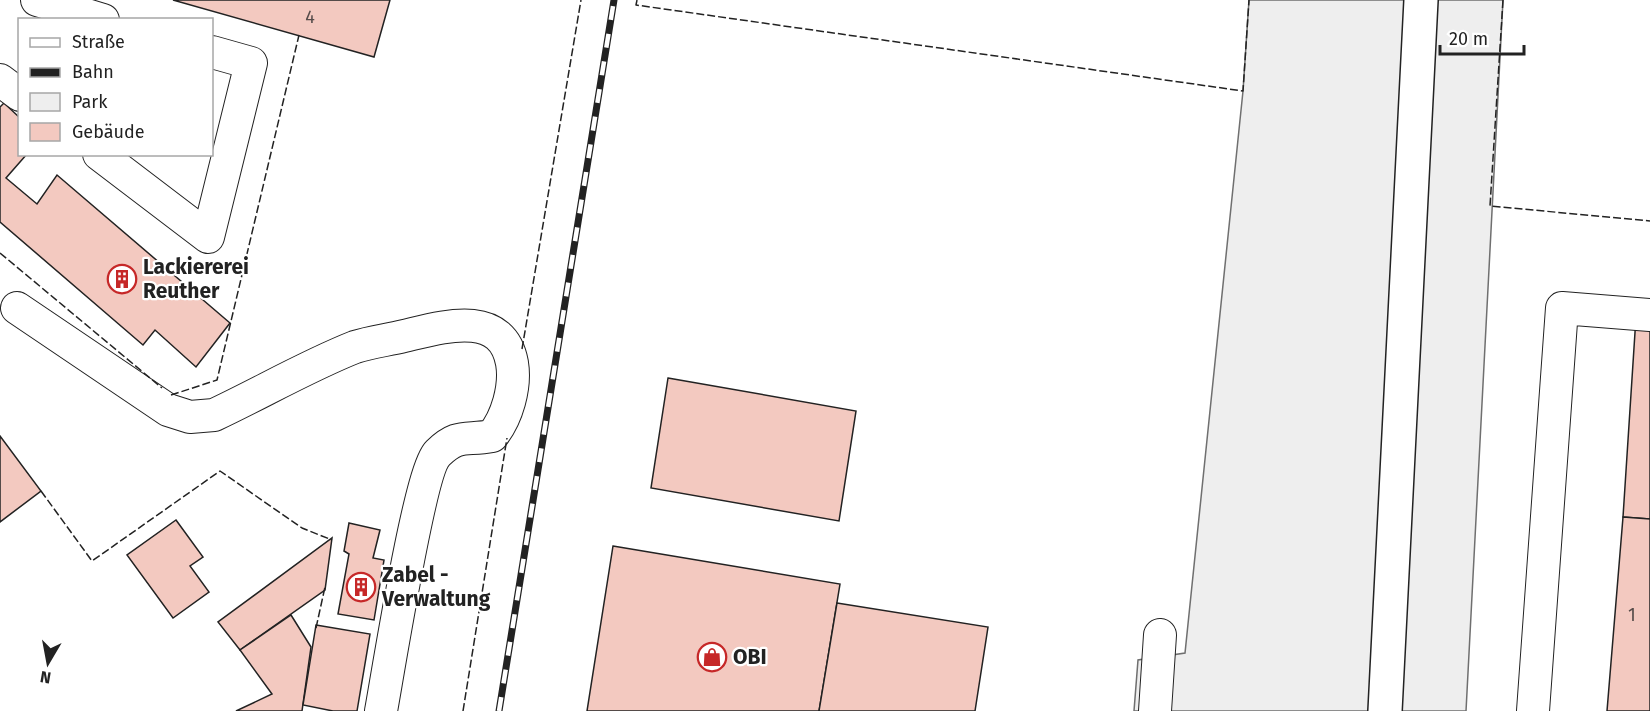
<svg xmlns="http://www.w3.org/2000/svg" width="1650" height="711" font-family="'Fira Sans',sans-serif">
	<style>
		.green { fill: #eee; stroke: #6f6f6f; stroke-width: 1.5 }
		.building { fill: #f3c9c0; stroke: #222; stroke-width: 1.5 }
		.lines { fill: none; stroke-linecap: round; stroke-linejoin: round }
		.minor-casing { stroke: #222; stroke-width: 34 }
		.major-casing { stroke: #222; stroke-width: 36 }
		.minor { stroke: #fff; stroke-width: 32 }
		.major { stroke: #fff; stroke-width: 33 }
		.rail-casing { stroke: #222; stroke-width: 7 }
		.rail { stroke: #fff; stroke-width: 4.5; stroke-dasharray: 14; stroke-linecap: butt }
		.fence { stroke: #222; stroke-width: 1.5; stroke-dasharray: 8 3; stroke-linecap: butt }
		.labels { text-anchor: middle; stroke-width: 4.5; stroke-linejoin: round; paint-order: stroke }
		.number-label { font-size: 18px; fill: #564c4a }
		.poi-label { font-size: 21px; font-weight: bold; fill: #222; stroke: #fff; text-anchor: start }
	</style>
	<rect width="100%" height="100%" fill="#fff"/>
	<polygon class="green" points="1249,0 1503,0 1466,711 1134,711 1138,660 1185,653 1243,91"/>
	<g class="building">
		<polygon points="173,0 390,0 374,57"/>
		<polygon points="4,103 20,118 20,154 27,154 6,178 37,204 57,175 230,323 196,367 155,330 143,345 0,222 0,107"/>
		<polygon points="1636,317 1650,318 1650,519 1623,517"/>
		<polygon points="668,378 856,411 839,521 651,488"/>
		<polygon points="0,436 41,491 0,522"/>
		<polygon points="1623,517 1650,519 1650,711 1607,711"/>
		<polygon points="176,520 203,557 190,566 209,592 173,618 127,555"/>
		<polygon points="349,523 380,530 373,558 384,560 374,620 338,614 349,554 344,551"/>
		<polygon points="332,538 325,590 240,650 218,622"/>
		<polygon points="613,546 840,584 819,711 587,711"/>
		<polygon points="837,603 988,627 975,711 819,711"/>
		<polygon points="291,615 311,647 302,711 236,711 272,694 240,650"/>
		<polygon points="316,625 370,634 357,711 333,711 303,705"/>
	</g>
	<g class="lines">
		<g class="minor-casing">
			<g id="minor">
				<polyline points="37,0 103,20"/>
				<polyline points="0,80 20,95"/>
				<polyline points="99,154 208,237 251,63 212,52"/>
				<path d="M17 308 168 410 190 417 214 415C261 393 307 366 355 347 370 342 388 340 404 336 442 327 502 308 512 363 516 387 507 418 492 436 465 441 459 433 438 453 420 470 388 673 381 711"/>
				<polyline points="1155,711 1160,635"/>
				<polyline points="1533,711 1562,308 1650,315"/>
			</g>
		</g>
		<g class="major-casing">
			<polyline id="major" points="1385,711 1421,0"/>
		</g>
		<use href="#minor" class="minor"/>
		<use href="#major" class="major"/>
		<g class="rail-casing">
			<polyline id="rail" points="499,711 614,0"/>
		</g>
		<use href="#rail" class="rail"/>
		<g class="fence">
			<polyline points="637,0 636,5 1243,91 1249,0"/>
			<polyline points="1503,0 1490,206 1650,221"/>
			<polyline points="0,253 162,388"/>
			<polyline points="522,349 581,0"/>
			<polyline points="171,395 217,380 299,35"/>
			<polyline points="41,491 92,561 220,471 302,528 332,540"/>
			<polyline points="316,628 325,587"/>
			<polyline points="463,711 507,438"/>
		</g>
	</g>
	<defs>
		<g id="building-ring" transform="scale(1.5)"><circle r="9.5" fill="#fff" stroke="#c62828" stroke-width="1.5"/><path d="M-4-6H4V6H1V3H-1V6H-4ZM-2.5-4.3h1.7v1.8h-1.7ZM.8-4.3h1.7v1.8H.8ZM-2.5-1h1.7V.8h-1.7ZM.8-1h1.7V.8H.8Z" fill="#c62828"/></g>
		<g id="shop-ring" transform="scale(1.5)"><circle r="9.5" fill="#fff" stroke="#c62828" stroke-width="1.5"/><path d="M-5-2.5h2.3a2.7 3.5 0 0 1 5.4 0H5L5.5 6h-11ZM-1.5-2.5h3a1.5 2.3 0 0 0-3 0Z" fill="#c62828"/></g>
	</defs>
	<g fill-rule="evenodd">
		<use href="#building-ring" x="122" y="279"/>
		<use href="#building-ring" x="361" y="587"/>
		<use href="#shop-ring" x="712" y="657"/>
	</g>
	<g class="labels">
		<g class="number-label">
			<text x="310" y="23">4</text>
			<text x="1632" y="621">1</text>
		</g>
		<g class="poi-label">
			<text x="143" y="274">Lackiererei<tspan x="143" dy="24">Reuther</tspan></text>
			<text x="382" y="582">Zabel -<tspan x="382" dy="24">Verwaltung</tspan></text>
			<text x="733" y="664">OBI</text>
		</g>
	</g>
	<rect x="18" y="18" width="195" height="138" fill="#ffffff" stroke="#a7a7a7" stroke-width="1.5"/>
	<rect x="30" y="38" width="30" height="9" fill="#ffffff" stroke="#a7a7a7" stroke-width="1.5"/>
	<text x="72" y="48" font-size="18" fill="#222222">Straße</text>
	<rect x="30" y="68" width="30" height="9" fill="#222222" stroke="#a7a7a7" stroke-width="1.5"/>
	<text x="72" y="78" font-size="18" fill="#222222">Bahn</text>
	<rect x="30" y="93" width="30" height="18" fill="#eeeeee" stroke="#a7a7a7" stroke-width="1.5"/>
	<text x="72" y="108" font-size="18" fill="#222222">Park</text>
	<rect x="30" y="123" width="30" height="18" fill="#f3c9c0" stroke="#a7a7a7" stroke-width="1.5"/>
	<text x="72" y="138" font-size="18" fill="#222222">Gebäude</text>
	<g transform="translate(48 663) rotate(190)" stroke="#ffffff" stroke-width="4.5" paint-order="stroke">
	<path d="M0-4.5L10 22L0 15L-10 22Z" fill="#222222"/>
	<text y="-9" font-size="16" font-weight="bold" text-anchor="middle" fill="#222222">N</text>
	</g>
	<path d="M1440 45v9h84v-9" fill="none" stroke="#222222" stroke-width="3"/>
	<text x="1449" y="45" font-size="18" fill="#222222" stroke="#ffffff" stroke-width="4.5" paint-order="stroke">20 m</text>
</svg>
